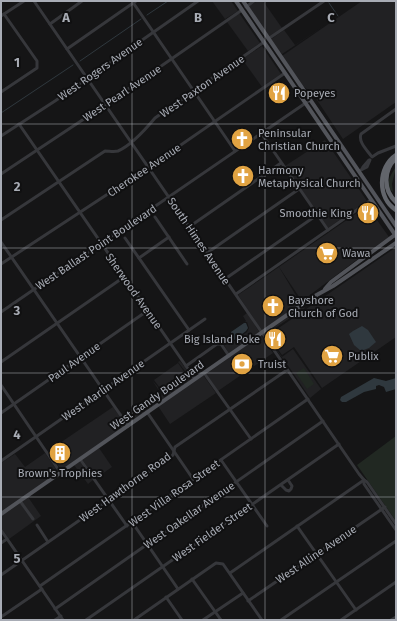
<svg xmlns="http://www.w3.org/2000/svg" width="397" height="621" font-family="'Fira Sans',sans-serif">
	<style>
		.built { fill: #212123 }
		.green { fill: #212822 }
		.water { fill: #2f383e }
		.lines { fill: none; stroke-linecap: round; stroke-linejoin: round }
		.stream { stroke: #2f383e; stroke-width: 1 }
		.minor { stroke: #36373b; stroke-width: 3 }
		.major { stroke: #52545a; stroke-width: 4 }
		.highway { stroke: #62656b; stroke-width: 4.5 }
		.grid { fill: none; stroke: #a8acb5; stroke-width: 1; stroke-opacity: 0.55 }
		.labels { text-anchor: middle; stroke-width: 4; stroke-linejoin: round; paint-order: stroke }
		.street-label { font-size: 11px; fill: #a8acb5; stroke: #101011 }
		.poi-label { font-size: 11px; fill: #a8acb5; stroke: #101011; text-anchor: start }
		.grid-label { font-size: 13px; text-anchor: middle; font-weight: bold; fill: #a8acb5; stroke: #101011; stroke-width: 4; stroke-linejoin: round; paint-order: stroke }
	</style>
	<rect width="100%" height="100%" fill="#151516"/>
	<g class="built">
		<polygon points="212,1 231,1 238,11 225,19"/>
		<polygon points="257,1 263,1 282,28 269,37 248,7"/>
		<polygon points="362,1 396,1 396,102 343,139 313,94 303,86 282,56"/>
		<polygon points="239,13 260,43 248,51 227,22"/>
		<polygon points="336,18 282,54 270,40 284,30 295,45"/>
		<polygon points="262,46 281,74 262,87 242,59"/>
		<polygon points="325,140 367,201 328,228 285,166"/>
		<polygon points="367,206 389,237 355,261 302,301 279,267"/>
		<polygon points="395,248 396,337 322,388 294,347 282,355 269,337 270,334"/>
		<polygon points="279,267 301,304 262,331 238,295"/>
		<polygon points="314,302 269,332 268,337 282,357 293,349 321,389 310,398 289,367 264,334 303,306 305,308"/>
		<polygon points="247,313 260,333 229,354 221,339 224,337 226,340 226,343 230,344 247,332 249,328 247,322 245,322 246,321 243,316"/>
		<polygon points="261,335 281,365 273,353 218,391 206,374"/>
		<polygon points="180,361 193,378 128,424 115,405 126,419 127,420 162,395 152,380 163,393 187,377 188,375 178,362"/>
		<polygon points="178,363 187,376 163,392 154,380"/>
		<polygon points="203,375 216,393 170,424 158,406"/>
		<polygon points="113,407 126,425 61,470 48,451"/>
		<polygon points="99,448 112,467 95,479 82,459"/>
		<polygon points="45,453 58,472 1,512 1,463 15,454 25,467"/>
		<polygon points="80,461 93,480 88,484 74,465"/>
		<polygon points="28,497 41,516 9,539 1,527 1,516 20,503 33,521 34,519 22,502"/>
	</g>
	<g class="green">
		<path d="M396 167 392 184 393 192C384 184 391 174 396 167Z"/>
		<polygon points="304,368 314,384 307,389 296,373"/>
		<polygon points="396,436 396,521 357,465"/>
	</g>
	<g class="water">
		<polygon points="244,323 246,323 248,328 246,331 230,343 227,342 231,335 231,332"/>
		<polygon points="362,326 368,330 376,342 369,348 361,351 354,345 349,334 353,331"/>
		<polygon points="374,378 386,381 396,378 396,389 386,392 384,387 379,385 376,386 376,389 364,392 346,402 342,402 340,400 341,397"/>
	</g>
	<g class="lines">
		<g class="stream">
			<polyline points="329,3 338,16"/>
			<polyline points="147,15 168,1"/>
			<polyline points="80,61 141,19"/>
			<polyline points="1,113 73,65"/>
		</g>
		<g class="minor">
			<polyline points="34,1 359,474 364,480 364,484 396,530"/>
			<polyline points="132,1 235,151"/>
			<polyline points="246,7 254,1"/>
			<polyline points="1,16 24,1"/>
			<polyline points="50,24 82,1"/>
			<polyline points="268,39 324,1"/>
			<polyline points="67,49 136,1"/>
			<polyline points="1,92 37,68 37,61 4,14"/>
			<path d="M396 109 361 134C358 142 367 150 372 157L378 153 396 146"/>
			<polyline points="19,124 195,379"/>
			<polyline points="261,133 328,230"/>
			<polyline points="1,136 55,101 198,1"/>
			<polyline points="362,169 363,167 369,160"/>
			<polyline points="359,171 367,167 370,160"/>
			<polyline points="1,174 105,105 242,10"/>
			<polyline points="155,217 187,264"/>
			<path d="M1 220 105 151C109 151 114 152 118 151 132 145 145 130 155 118L264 42"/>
			<polyline points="189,227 281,163"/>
			<polyline points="125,238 189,330"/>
			<polyline points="1,242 128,426"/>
			<polyline points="207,253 299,189"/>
			<polyline points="139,258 169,237"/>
			<polyline points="1,264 149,167 285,73"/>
			<polyline points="225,279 317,215"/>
			<polyline points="236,294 371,200"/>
			<polyline points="1,312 310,100"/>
			<polyline points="1,362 124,277"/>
			<polyline points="186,366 217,344 221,344 229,356"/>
			<polyline points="204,373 251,439"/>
			<polyline points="1,385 60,472"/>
			<polyline points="147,412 193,479"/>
			<polyline points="1,413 147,311"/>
			<polyline points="80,459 127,526"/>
			<polyline points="221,460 267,526"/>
			<polyline points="1,461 205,319"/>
			<polyline points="364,480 367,482 396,524"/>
			<polyline points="281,485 286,490 289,491 291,489 292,486 288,480"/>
			<polyline points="20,501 33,519"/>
			<polyline points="132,522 178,589"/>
			<polyline points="37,525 48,542"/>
			<polyline points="297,526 356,610"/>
			<polyline points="1,530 63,620"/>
			<polyline points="1,543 7,539"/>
			<polyline points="230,573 364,480"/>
			<polyline points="1,575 173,455 175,447 287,370"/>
			<polyline points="192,579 221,620"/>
			<polyline points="40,586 308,399"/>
			<polyline points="166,597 182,620"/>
			<polyline points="248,601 385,507"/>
			<polyline points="55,609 323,421"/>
			<polyline points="1,617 42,589"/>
			<polyline points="55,620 61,616"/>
			<polyline points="86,620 339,444"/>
			<polyline points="134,620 216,563 223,564 262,620"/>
			<polyline points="203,620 243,593"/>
			<polyline points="281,620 396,541"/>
			<polyline points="341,620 396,582"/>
			<polyline points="391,620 396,617"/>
		</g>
		<g class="major">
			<polyline points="236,1 396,236"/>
			<polyline points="243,1 396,226"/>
			<polyline points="325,289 331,282 396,234"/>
			<polyline points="1,514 313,297 333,286 396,243"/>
		</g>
		<g class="highway">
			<path d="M396 155C378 167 377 198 396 210"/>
			<path d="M396 158C383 170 383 190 396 202"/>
		</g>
	</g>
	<path class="grid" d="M132 1V620M265 1V620M1 124H396M1 248H396M1 373H396M1 497H396"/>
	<defs>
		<g id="restaurant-disc" transform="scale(1.15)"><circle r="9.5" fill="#e1a342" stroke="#101011"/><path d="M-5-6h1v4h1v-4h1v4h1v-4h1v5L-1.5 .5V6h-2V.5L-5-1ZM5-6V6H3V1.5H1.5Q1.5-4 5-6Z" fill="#fff"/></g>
		<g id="church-disc" transform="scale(1.15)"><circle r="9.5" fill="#e1a342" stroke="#101011"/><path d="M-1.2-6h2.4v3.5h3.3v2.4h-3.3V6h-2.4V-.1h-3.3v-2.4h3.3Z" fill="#fff"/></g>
		<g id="supermarket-disc" transform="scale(1.15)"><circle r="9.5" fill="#e1a342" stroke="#101011"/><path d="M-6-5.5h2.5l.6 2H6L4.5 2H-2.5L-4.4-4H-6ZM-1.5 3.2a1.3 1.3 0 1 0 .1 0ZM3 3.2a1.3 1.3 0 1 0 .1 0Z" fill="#fff"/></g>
		<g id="bank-disc" transform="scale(1.15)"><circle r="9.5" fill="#e1a342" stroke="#101011"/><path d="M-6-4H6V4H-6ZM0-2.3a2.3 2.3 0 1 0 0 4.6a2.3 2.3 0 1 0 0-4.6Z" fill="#fff"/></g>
		<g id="building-disc" transform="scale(1.15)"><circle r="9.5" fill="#e1a342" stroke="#101011"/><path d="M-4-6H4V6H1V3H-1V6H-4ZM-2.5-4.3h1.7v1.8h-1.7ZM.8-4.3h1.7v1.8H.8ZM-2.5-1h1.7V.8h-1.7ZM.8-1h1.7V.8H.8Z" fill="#fff"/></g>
	</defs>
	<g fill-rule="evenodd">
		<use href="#restaurant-disc" x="279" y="93"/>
		<use href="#church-disc" x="242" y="139"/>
		<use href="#church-disc" x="243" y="176"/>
		<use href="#restaurant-disc" x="368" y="213"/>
		<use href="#supermarket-disc" x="327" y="253"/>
		<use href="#church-disc" x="273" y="306"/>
		<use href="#restaurant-disc" x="275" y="339"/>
		<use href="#supermarket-disc" x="332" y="356"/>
		<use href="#bank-disc" x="242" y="364"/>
		<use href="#building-disc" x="60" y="453"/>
	</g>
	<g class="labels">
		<g class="street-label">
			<text transform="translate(100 69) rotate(-35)" y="4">West Rogers Avenue</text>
			<text transform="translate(202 86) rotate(-35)" y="4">West Paxton Avenue</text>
			<text transform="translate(122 93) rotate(-34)" y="4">West Pearl Avenue</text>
			<text transform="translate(144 170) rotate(-34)" y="4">Cherokee Avenue</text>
			<text transform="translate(199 241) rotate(56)" y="4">South Himes Avenue</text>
			<text transform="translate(96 247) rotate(-34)" y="4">West Ballast Point Boulevard</text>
			<text transform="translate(134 291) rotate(55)" y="4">Sherwood Avenue</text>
			<text transform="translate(74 362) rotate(-35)" y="4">Paul Avenue</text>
			<text transform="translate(103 390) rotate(-35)" y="4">West Marlin Avenue</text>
			<text transform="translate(157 395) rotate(-35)" y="4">West Gandy Boulevard</text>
			<text transform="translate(125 487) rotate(-36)" y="4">West Hawthorne Road</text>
			<text transform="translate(174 493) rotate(-35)" y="4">West Villa Rosa Street</text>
			<text transform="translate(189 515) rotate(-35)" y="4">West Oakellar Avenue</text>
			<text transform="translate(212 532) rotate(-35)" y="4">West Fielder Street</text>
			<text transform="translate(316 554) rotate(-34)" y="4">West Alline Avenue</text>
		</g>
		<g class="poi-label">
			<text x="294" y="97">Popeyes</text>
			<text x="258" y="137">Peninsular<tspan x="258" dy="13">Christian Church</tspan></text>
			<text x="258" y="174">Harmony<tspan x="258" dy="13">Metaphysical Church</tspan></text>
			<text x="352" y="217" text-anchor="end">Smoothie King</text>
			<text x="342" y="257">Wawa</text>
			<text x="288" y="304">Bayshore<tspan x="288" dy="13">Church of God</tspan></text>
			<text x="260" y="343" text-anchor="end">Big Island Poke</text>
			<text x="348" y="360">Publix</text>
			<text x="258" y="368">Truist</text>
			<text x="60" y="477" text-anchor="middle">Brown's Trophies</text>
		</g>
	</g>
	<g class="grid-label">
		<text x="66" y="22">A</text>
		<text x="198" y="22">B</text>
		<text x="331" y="22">C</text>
		<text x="17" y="67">1</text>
		<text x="17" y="191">2</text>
		<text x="17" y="315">3</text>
		<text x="17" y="439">4</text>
		<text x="17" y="563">5</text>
	</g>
	<rect width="397" height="621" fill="none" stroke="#a8acb5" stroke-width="4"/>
</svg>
